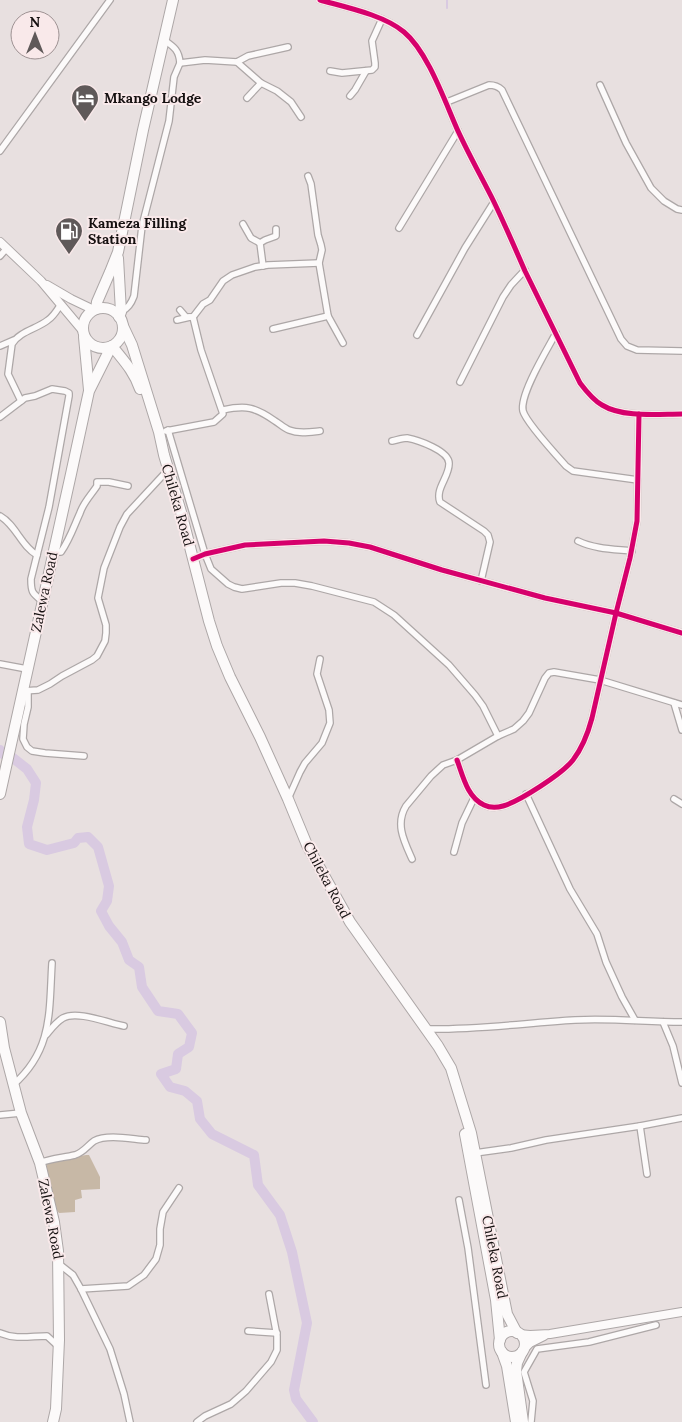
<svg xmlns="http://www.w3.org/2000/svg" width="682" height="1422" font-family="Lora,serif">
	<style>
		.forest { fill: #c7b8a6 }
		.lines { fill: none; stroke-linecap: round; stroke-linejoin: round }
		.stream { stroke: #d9cae1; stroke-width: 2 }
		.river { stroke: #d9cae1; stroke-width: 10 }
		.street-casing { stroke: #ada7a7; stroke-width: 8 }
		.secondary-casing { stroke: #ada7a7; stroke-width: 10 }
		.highway-casing { stroke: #ada7a7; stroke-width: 12 }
		.street { stroke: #fcfafa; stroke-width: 5.5 }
		.secondary { stroke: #fcfafa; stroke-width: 8 }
		.highway { stroke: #fcfafa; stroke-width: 10 }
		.cycleway-casing { stroke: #f9e9ea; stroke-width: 8 }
		.cycleway { stroke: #d6006c; stroke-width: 5 }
		.labels { text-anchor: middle; stroke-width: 4; stroke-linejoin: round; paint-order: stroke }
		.poi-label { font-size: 14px; font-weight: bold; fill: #151010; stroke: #f9e9ea; text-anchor: start }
		.street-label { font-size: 14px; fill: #151010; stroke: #f9e9ea }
	</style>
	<rect width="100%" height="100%" fill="#e8e0e0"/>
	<polygon class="forest" points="86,1155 89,1155 100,1177 100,1189 81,1190 82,1198 75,1200 75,1212 59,1213 55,1208 46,1167 48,1162"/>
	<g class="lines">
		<polyline class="stream" points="447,0 447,8"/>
		<g class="river">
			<polyline points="0,750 4,755"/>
			<polyline points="13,758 27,769 36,783 34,800 27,827 29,844 47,850 74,843 78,838 88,837 98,847 109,886 107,901 101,911 109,926 122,942 129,960 139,967 142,987 158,1011 178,1014 192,1033 189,1047 178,1054 176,1069 161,1074 170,1087 185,1091 197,1101 200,1119 212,1134 254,1155 258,1185 280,1215 292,1252 307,1323 294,1390 296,1399 313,1422"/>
		</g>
		<g class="street-casing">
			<g id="street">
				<path d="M320 0C345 7 384 15 404 32 428 52 445 102 458 131 469 155 482 178 494 202 505 225 515 248 525 271 543 308 562 346 580 383 586 391 593 400 602 405 623 418 658 414 682 414"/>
				<path d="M164 40C174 47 179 50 180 63L205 60 237 62 248 56 288 47"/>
				<polyline points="237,62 261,83 277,91 291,102 301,117"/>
				<polyline points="330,71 342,73 372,70 375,67 375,63 372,41 382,19"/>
				<polyline points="600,85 626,143 651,188 664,201 677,209 682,210"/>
				<polyline points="350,96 355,90 366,71"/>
				<polyline points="247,98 261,83"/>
				<path d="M447 102 489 85C495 85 498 86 502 90L621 339 627 346 637 350 682 351"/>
				<polyline points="0,151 110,0"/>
				<polyline points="308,176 311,184 318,235 321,245 322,250 319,263 328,316 343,343"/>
				<polyline points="243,224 251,238 260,243"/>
				<polyline points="399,228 458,131"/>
				<polyline points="0,256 7,248"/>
				<polyline points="263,266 260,243 265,240 276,236 276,229"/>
				<polyline points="180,310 186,317 193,317"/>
				<path d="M121 312C128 308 131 304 134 296L142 226 169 121 174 77 180 63"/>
				<polyline points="193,317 203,304 210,300 223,281 232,275 255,267 268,265 319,263"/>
				<polyline points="177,320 190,317"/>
				<polyline points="273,329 328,316"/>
				<path d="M556 333C548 348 519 395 523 411 526 422 557 456 566 466L573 471 638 480"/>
				<polyline points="417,335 465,248 494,202"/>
				<polyline points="0,346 14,340"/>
				<polyline points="460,382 503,297 511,285 525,270"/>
				<path d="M21 401 8 374 12 344C20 331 37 329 48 320 54 316 57 310 61 304"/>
				<path d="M223 410C246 405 255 407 275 421 280 424 284 428 289 430 299 434 310 432 320 431"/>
				<path d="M0 417 25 398 35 396 52 389 65 391 69 393V396L49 507 31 579C31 592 32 593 42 601"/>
				<polyline points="168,430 205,554 211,569 228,584 234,587 242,589 281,583 295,583 312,586 374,602 394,615 449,665 475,695 483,706 498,736"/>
				<polyline points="166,431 214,422 223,414 201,350 193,317"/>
				<path d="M392 441C397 440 402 438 407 438 418 440 450 451 449 464 449 477 435 489 440 502L484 531 488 535 490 542 481 581"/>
				<path d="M0 516C16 525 21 546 37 555"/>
				<path d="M578 541C595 549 613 549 632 551"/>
				<path d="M53 552H61C70 539 74 526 80 513 83 503 91 495 97 486V482H109L128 486"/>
				<polyline points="193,559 205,554 245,545 324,541 349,543 370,547 442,570 545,598 616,613 682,633"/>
				<polyline points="0,664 27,669"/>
				<polyline points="23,691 38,690 50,684 62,676 92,660 97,656 105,641 106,633 106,625 98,598 104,568 120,527 127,514 165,473"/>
				<polyline points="28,691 28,707 24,724 23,739 27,747 32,751 45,753 84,756"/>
				<polyline points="674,703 682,730"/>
				<path d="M457 760C463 776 467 797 484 805 490 808 496 808 503 806 520 801 562 774 573 760 583 747 588 733 592 718L616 613 630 558 637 521 639 414"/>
				<polyline points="526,794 570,889 597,934 606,962 622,997 635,1020"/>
				<polyline points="288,799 300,772 305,763 322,743 330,723 329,710 317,674 320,659"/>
				<polyline points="674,799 682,804"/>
				<polyline points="454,852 462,823 474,798"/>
				<path d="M412 859C404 841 395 824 406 806L431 776 443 765 457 760 498 736 514 729 523 721 529 713 545 678 549 673 554 672 600 680 682 705"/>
				<polyline points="663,1022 673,1046 682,1083"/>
				<path d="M426 1029C476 1030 525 1023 575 1020 611 1018 646 1022 682 1022"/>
				<path d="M46 1035C51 1029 56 1022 63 1018 77 1010 108 1023 124 1026"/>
				<path d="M13 1085C53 1050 49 1012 52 963"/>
				<polyline points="0,1115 21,1113"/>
				<polyline points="640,1126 647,1174"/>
				<polyline points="475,1153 511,1148 546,1140 640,1126 682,1118"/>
				<path d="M40 1163C51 1158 63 1158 75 1155 84 1152 87 1146 94 1141 107 1134 131 1139 146 1140"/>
				<polyline points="459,1200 468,1248 486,1385"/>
				<polyline points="59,1264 73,1275 81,1289 110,1349 124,1394 130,1422"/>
				<polyline points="81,1289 128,1286 144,1275 156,1259 160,1245 160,1229 163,1212 179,1188"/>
				<polyline points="248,1331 277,1333"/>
				<path d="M0 1333C16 1340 31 1336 47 1336L59 1347"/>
				<polyline points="197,1422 205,1416 231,1404 246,1391 271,1362 277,1350 277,1336 269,1294"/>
				<polyline points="531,1422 533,1401 524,1372 537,1349 589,1342 656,1325"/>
			</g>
		</g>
		<g class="secondary-casing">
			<g id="secondary">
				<polyline points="0,242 41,281 83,331"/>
				<polyline points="47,285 71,299 94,310"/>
				<polyline points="519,1334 530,1335 550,1334 682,1312"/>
				<polyline points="524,1349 530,1343 544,1336"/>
			</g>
		</g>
		<g class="highway-casing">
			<g id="highway">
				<polyline points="118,258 121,312 119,317"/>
				<circle cx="103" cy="328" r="20"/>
				<polyline points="96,309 97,302 110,272 118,252 143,130 173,0"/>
				<polyline points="123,326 132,345 159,432 164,455 181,512 209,621 217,646 230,677 260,737 288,799 307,845 350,922 438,1046 451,1068 471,1133 507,1314 517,1333"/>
				<polyline points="84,337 89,390"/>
				<path d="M112 346C123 360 134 371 140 389"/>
				<polyline points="0,794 71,474 89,391 111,347"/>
				<polyline points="0,1022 4,1048 21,1113 40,1163 54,1222 58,1251 59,1340 56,1409 53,1422"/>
				<polyline points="465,1134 496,1300 500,1340"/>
				<circle cx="512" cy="1344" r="13"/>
				<polyline points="502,1352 507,1366 516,1422"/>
				<polyline points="522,1352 517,1363 516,1371 523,1422"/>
			</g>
		</g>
		<use href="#street" class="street"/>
		<use href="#secondary" class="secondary"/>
		<use href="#highway" class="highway"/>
		<g class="cycleway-casing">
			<g id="cycleway">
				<path d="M320 0C345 7 384 15 404 32 428 52 445 102 458 131 469 155 482 178 494 202 505 225 515 248 525 271 543 308 562 346 580 383 586 391 593 400 602 405 623 418 658 414 682 414"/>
				<polyline points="193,559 205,554 245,545 324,541 349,543 370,547 442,570 545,598 616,613 682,633"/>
				<path d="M457 760C463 776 467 797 484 805 490 808 496 808 503 806 520 801 562 774 573 760 583 747 588 733 592 718L616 613 630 558 637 521 639 414"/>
			</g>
		</g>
		<use href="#cycleway" class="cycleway"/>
	</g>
	<defs>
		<g id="hotel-pin" transform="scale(1.4375)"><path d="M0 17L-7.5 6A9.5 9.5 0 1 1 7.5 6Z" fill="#5f5959" stroke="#f9e9ea"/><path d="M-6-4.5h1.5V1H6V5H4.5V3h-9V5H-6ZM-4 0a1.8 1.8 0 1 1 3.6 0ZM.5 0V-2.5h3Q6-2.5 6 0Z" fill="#fff"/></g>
		<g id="fuel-pin" transform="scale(1.4375)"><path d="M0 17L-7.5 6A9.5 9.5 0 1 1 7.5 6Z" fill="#5f5959" stroke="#f9e9ea"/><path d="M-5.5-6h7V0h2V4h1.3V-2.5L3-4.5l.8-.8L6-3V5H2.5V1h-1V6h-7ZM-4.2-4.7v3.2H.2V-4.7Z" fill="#fff"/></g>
	</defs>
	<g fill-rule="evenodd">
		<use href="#hotel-pin" x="85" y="98"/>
		<use href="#fuel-pin" x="69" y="231"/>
	</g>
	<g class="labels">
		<g class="poi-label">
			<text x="104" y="103">Mkango Lodge</text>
			<text x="88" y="228">Kameza Filling<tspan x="88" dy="16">Station</tspan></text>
		</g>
		<g class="street-label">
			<text transform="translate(178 505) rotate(74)" y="5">Chileka Road</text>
			<text transform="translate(44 592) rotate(-78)" y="5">Zalewa Road</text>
			<text transform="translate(327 880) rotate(62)" y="5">Chileka Road</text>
			<text transform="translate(51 1219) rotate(79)" y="5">Zalewa Road</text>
			<text transform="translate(495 1257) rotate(79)" y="5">Chileka Road</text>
		</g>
	</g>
	<g transform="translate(35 35)"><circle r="24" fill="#f9e9ea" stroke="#9e9293"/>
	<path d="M0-4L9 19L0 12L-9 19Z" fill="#5f5959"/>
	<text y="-8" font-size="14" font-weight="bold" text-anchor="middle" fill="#151010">N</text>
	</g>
</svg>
